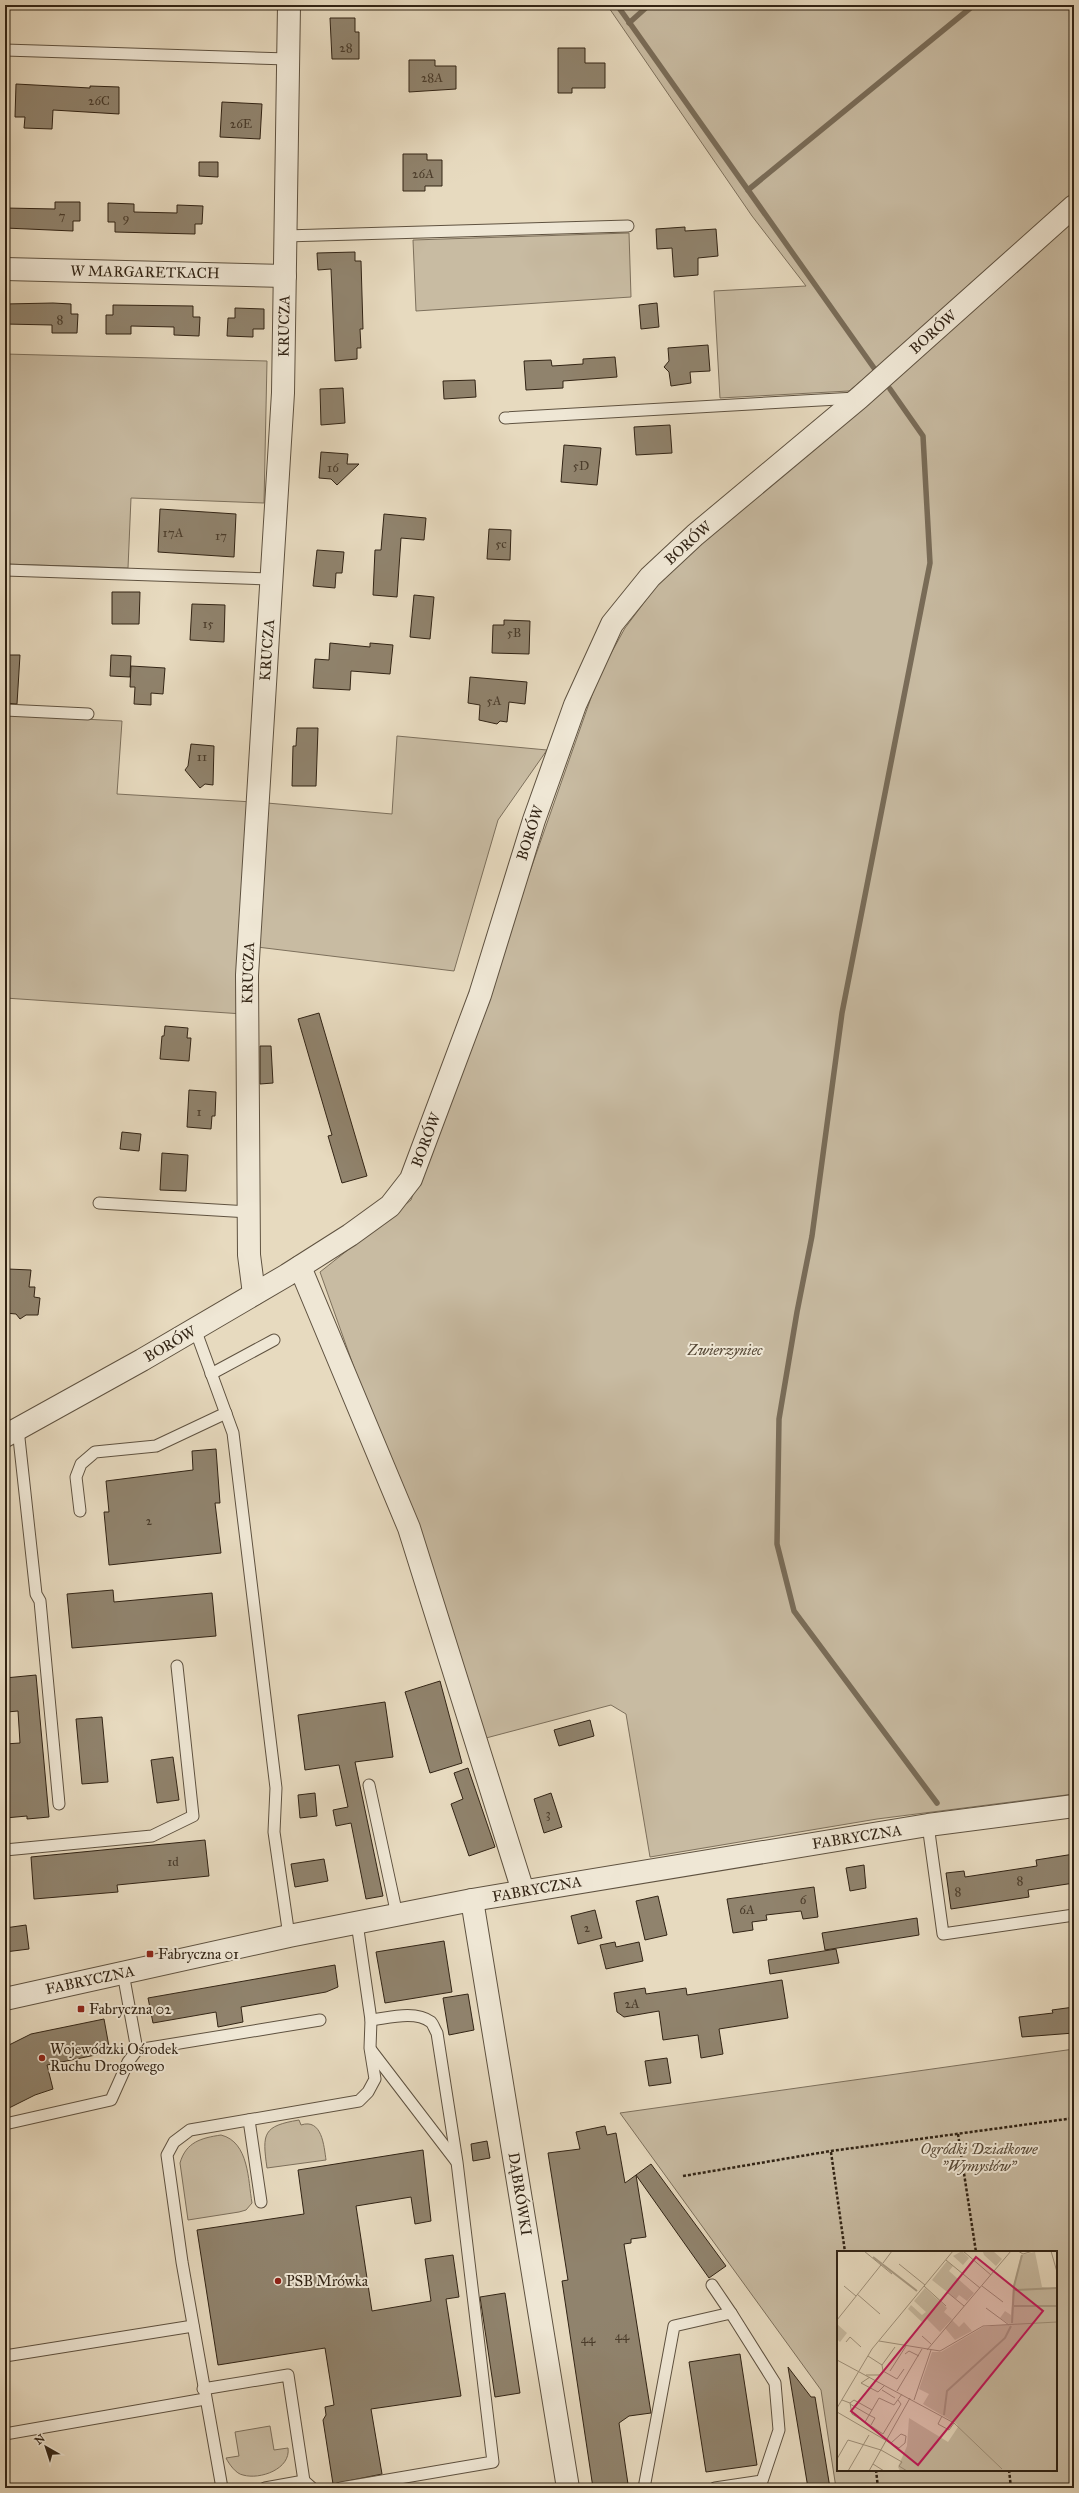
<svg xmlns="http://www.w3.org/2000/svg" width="1079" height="2493" font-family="'IM FELL Great Primer',serif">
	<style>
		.green { fill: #c8bba2; stroke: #7d705c; fill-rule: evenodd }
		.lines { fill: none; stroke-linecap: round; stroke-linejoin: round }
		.stream { stroke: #796c58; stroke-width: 5.5 }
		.building { fill: #90836d; stroke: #322415 }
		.service-casing { stroke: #5f5240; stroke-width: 13 }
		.minor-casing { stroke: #5f5240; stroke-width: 24 }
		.path { stroke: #322415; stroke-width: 2.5; stroke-dasharray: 3 2; stroke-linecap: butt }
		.service { stroke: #efe7d5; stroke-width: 11 }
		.minor { stroke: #efe7d5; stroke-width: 22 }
		.poi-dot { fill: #8f2418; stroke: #efe7d5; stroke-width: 1.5 }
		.labels { text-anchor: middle; stroke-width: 4; stroke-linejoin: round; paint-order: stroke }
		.number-label { font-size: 13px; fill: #4a3c2b }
		.street-label { font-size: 15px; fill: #322415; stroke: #efe7d5 }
		.park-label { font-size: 15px; font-style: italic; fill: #584a38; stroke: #efe7d5 }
		.poi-label { font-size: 15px; fill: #322415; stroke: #efe7d5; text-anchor: start }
		.inset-river { fill: none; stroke: #a99c85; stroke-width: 2 }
		.inset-road { fill: none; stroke: #9f917b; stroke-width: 1 }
		.view { fill: #c2185b; fill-opacity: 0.15; stroke: #c2185b; stroke-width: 2 }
		.inset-edge { fill: none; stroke: #322415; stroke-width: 2 }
	</style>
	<rect width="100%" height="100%" fill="#e7dabf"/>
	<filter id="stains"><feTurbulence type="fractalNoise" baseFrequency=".005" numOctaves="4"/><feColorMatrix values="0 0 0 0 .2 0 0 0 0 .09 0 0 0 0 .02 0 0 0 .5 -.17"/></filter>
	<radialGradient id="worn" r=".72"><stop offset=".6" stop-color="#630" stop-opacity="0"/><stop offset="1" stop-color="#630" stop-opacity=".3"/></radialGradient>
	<g class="green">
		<polygon points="607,5 1074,5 1074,1794 877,1819 650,1857 626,1714 611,1705 486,1738 320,1272 411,1200 495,971 599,675 625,628 658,584 736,512 867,376 849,391 720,398 714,291 806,286 752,216"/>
		<polygon points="629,233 631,297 416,311 413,240"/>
		<polygon points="5,354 267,361 264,503 131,498 128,568 5,564"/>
		<polygon points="5,715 122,721 117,794 253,802 243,1014 5,998"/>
		<polygon points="397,736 547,750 498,820 454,971 257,947 267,803 392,814"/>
		<path d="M1074 2049V2488H836L821 2390 620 2113ZM838 2252H1056V2470H838Z"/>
		<path d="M299 2120 301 2125C322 2118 324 2146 326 2160L267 2168C262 2133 263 2126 299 2120Z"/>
		<path d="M221 2135C249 2142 248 2180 252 2203L246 2210 239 2212 188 2220 180 2163C186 2142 201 2138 221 2135Z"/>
		<path d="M270 2426 274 2450 288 2448C291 2469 260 2480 243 2475 236 2474 229 2464 226 2458L239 2456 235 2432Z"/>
	</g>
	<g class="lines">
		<g class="stream">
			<polyline points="617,5 874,368"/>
			<polyline points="629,23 649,5"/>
			<polyline points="748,190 974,5"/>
			<polyline points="890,389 923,436 930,563 842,1013 812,1236 797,1312 779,1419 777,1544 794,1611 937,1803"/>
		</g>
	</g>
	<g class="building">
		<polygon points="330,18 355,18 355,32 359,32 359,59 332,59"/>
		<polygon points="558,48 585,48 585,63 605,63 605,88 572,88 572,93 558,93"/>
		<polygon points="409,60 435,60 435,66 456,66 456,89 409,92"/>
		<polygon points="16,84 90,88 90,86 119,87 119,114 53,110 52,129 24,128 25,117 15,117"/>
		<polygon points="222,102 262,104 260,139 220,137"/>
		<polygon points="403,154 427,154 427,160 442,160 442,186 425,186 425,191 403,191"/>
		<polygon points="199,162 218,162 218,177 199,176"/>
		<polygon points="55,202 80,202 80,221 73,221 73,231 5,228 5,208 55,209"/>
		<polygon points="108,203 134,204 134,212 177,213 177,205 203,206 202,224 195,224 195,234 115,232 115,222 108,222"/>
		<polygon points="685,227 685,231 716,229 718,256 698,258 698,275 674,277 672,248 657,249 656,229"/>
		<polygon points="355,252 355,261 361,261 363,329 360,329 361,348 357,348 357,359 335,361 331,269 318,270 317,253"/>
		<polygon points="53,303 71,304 71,314 78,314 77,333 52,333 52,325 5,324 5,304"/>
		<polygon points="657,303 659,327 641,329 639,305"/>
		<polygon points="113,305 193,306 193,317 200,317 199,336 174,335 174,327 131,326 131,334 106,334 106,315 113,315"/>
		<polygon points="235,308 264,309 264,329 253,329 253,337 227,336 228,318 235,318"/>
		<polygon points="708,345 710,371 690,372 691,383 671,386 669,372 664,367 669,361 668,348"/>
		<polygon points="615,357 617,377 563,381 563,388 526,390 524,361 551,360 552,366 583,364 583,359"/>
		<polygon points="475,380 476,397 444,399 443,381"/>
		<polygon points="343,388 345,423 321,425 320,389"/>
		<polygon points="670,425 672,453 636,455 634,427"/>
		<polygon points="564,445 601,448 597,485 561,482"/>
		<polygon points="321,452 348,454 347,464 359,464 337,485 331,479 319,478"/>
		<polygon points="160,509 236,514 234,557 158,552"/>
		<polygon points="384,514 426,518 424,540 401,538 397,597 373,595 375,550 381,550"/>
		<polygon points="489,529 511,530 510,560 487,559"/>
		<polygon points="317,550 344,552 342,573 336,573 335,588 313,586"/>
		<polygon points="112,592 140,592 139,624 112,624"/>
		<polygon points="414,595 434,597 430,639 410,637"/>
		<polygon points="192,604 225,605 224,642 190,640"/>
		<polygon points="504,620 530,621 529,654 492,653 493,625 504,625"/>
		<polygon points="330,643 370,647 370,643 393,645 390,674 351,671 350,690 313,688 315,659 329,660"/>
		<polygon points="5,655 20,655 17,704 5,703"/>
		<polygon points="111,655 131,656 130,677 110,676"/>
		<polygon points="131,666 165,668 163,694 151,693 151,705 134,704 135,687 130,687"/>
		<polygon points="470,677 527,682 525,704 509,702 507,722 500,721 497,724 479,720 480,705 468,703"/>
		<polygon points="297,728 318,728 316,786 292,786 293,746 296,746"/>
		<polygon points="191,744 214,746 213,785 205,784 200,788 185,770 188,766"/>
		<polygon points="319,1013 367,1176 342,1183 328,1136 332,1135 298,1019"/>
		<polygon points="165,1026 188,1028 187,1038 191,1038 189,1061 160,1059 162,1036 164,1036"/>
		<polygon points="260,1046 271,1046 273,1083 260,1084"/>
		<polygon points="189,1090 216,1092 215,1116 212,1116 211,1129 187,1127"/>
		<polygon points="122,1132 141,1134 139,1151 120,1149"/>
		<polygon points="162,1153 188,1155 186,1191 160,1190"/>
		<polygon points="8,1269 31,1270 29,1287 35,1287 34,1297 40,1298 38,1315 26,1315 20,1319 16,1314 5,1313 5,1285 7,1285"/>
		<polygon points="216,1449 220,1503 215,1503 221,1553 109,1565 104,1512 109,1512 106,1481 193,1470 192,1451"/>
		<polygon points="113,1590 114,1602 212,1593 216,1636 72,1648 67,1594"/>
		<polygon points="36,1675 49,1817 27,1819 27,1816 5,1818 5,1744 20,1743 18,1711 7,1712 5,1678"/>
		<polygon points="440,1681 462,1763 430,1773 405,1692"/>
		<polygon points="385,1702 393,1757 355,1762 383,1896 366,1899 351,1823 336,1826 333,1810 348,1807 339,1765 305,1770 298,1715"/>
		<polygon points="102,1717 108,1782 82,1784 76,1719"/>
		<polygon points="590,1720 594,1736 559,1746 554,1730"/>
		<polygon points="173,1757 179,1800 157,1803 151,1760"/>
		<polygon points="468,1768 495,1847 469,1856 451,1804 463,1799 454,1773"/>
		<polygon points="315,1793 317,1816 300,1818 298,1795"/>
		<polygon points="551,1793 562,1827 544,1833 534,1799"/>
		<polygon points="205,1840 209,1876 117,1885 118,1892 34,1899 31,1857"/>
		<polygon points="1074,1854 1074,1883 1028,1890 1029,1897 951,1909 946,1873 964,1871 965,1877 1037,1866 1036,1860"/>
		<polygon points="324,1859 328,1881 295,1887 291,1864"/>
		<polygon points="864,1865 866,1888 850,1891 846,1868"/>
		<polygon points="814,1887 818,1917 803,1919 801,1911 766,1915 767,1920 752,1922 753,1930 733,1933 727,1899"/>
		<polygon points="658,1896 667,1935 645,1940 636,1901"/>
		<polygon points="595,1910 602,1938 578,1944 571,1916"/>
		<polygon points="917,1918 919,1935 825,1950 822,1933"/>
		<polygon points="26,1925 29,1949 5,1952 5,1928"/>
		<polygon points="444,1941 452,1992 385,2003 376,1952"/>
		<polygon points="615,1942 616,1947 639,1942 643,1961 606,1969 600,1945"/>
		<polygon points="836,1949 839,1963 770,1974 768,1960"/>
		<polygon points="335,1965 338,1987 326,1992 241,2007 243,2022 218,2027 216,2012 153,2023 148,1998"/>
		<polygon points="782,1980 788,2018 719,2029 723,2054 701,2058 698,2035 663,2040 659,2011 624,2017 617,2012 614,1993 645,1988 646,1994 686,1988 687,1995"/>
		<polygon points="468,1994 474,2030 449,2035 443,1998"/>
		<polygon points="1074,2007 1074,2033 1022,2037 1019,2017 1053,2013 1052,2010"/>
		<polygon points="104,2019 110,2052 47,2065 53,2089 35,2095 5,2110 5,2047 31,2034"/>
		<polygon points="667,2058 671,2083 649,2086 645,2061"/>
		<polygon points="605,2126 607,2135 616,2133 625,2183 636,2175 646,2237 631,2239 631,2243 624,2244 651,2413 629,2416 619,2423 628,2484 593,2488 562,2281 568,2280 548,2153 580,2149 576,2132"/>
		<polygon points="487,2141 490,2158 473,2161 471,2144"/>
		<polygon points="423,2150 431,2221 415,2224 411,2197 356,2206 372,2311 431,2301 425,2259 453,2255 459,2297 446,2299 461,2396 371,2409 382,2474 333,2484 323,2420 326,2415 325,2407 334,2405 325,2348 218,2365 197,2230 304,2214 298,2170"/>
		<polygon points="651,2164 726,2266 709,2278 636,2175"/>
		<polygon points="505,2293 520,2393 495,2397 480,2297"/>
		<polygon points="740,2354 757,2465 706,2472 689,2362"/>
		<polygon points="788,2367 811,2397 815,2397 830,2488 808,2488"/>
	</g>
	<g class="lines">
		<g class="service-casing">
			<g id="service">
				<polyline points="5,50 288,59"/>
				<polyline points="285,236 628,226"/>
				<polyline points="505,418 856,398"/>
				<polyline points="5,570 271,579"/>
				<polyline points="5,710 88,714"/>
				<polyline points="99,1203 249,1212"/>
				<polyline points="195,1329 233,1433 276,1788 274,1832 289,1936"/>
				<polyline points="211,1374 274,1340"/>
				<polyline points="18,1429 36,1594 40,1601 59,1804"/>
				<polyline points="80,1511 76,1477 81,1464 95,1452 156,1446 226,1413"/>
				<polyline points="369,1785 397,1915"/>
				<polyline points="928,1825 943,1934 1074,1915"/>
				<polyline points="5,1850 152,1836 193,1816 177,1666"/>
				<polyline points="137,2050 320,2020"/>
				<polyline points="371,2050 456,2161"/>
				<polyline points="249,2120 261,2202"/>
				<polyline points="5,2124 111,2100 128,2062 137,2050 123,1973"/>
				<polyline points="712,2285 731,2313"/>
				<polyline points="5,2356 193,2326"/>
				<polyline points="203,2389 288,2375 304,2481"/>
				<polyline points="5,2434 205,2399"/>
				<polyline points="5,2487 6,2488"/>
				<polyline points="222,2488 182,2262 167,2155 174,2142 190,2130 359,2101 368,2092 375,2079 370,2048 371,2020 357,1923"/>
				<polyline points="265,2488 304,2481 312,2488"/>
				<path d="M341 2488 493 2462 457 2162 437 2033C435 2030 433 2024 431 2022 415 2010 388 2018 371 2020"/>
				<polyline points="644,2488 674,2326 731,2313 775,2383 779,2430 762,2481 715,2488"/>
			</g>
		</g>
		<g class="minor-casing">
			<g id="minor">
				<polyline points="5,269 285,276"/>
				<polyline points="300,1267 409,1528 523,1891"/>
				<polyline points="254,1294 249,1255 247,975 283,393 289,5"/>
				<polyline points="5,1436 142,1360 287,1275 350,1235 390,1206 411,1179 480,995 534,820 575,705 612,624 650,577 695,535 859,398 1074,206"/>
				<polyline points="472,1900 568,2488"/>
				<polyline points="5,1999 289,1936 472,1900 928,1825 1074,1806"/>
			</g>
		</g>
		<g class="path">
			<polyline points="958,2134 976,2252"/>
			<polyline points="831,2152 845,2252"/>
			<polyline points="683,2176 831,2151 1074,2118"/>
			<polyline points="876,2470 878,2488"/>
			<polyline points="1009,2470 1011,2488"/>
		</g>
		<use href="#service" class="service"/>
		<use href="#minor" class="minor"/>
	</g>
	<g class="poi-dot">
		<rect x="146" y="1950" width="8" height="8" rx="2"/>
		<rect x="77" y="2005" width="8" height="8" rx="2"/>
		<circle cx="42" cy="2058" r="4"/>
		<circle cx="278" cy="2281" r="4"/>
	</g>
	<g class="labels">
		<g class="number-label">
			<text x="346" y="52">28</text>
			<text x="432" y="82">28A</text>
			<text x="99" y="105">26C</text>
			<text x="241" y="128">26E</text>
			<text x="423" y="178">26A</text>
			<text x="62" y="220">7</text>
			<text x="126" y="222">9</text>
			<text x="60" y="324">8</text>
			<text x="581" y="470">5D</text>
			<text x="333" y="472">16</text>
			<text x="173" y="537">17A</text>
			<text x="221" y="540">17</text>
			<text x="501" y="548">5c</text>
			<text x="208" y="628">15</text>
			<text x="514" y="637">5B</text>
			<text x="494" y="705">5A</text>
			<text x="202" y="761">11</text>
			<text x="199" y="1116">1</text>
			<text x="149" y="1525">2</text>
			<text x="548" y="1818">3</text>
			<text x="173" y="1866">1d</text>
			<text x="1020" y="1885">8</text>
			<text x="958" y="1896">8</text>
			<text x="803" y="1904">6</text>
			<text x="747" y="1914">6A</text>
			<text x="587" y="1932">2</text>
			<text x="632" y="2008">2A</text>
			<text x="622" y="2340">44</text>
			<text x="588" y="2343">44</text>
		</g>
		<g class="street-label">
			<text transform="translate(145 272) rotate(1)" y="5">W MARGARETKACH</text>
			<text transform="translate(284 326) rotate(-89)" y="5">KRUCZA</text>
			<text transform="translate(933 332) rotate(-42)" y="5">BORÓW</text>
			<text transform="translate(688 543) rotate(-42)" y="5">BORÓW</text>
			<text transform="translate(267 650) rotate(-86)" y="5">KRUCZA</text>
			<text transform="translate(530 833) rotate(-72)" y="5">BORÓW</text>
			<text transform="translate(248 973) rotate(-88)" y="5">KRUCZA</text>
			<text transform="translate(426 1140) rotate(-69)" y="5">BORÓW</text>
			<text transform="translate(170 1344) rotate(-30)" y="5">BORÓW</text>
			<text transform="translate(857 1837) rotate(-9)" y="5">FABRYCZNA</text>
			<text transform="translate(537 1889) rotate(-10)" y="5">FABRYCZNA</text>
			<text transform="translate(90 1980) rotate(-12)" y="5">FABRYCZNA</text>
			<text transform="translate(520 2194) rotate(81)" y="5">DĄBRÓWKI</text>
		</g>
		<g class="park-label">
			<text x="725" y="1355">Zwierzyniec</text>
			<text x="979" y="2154">Ogródki Działkowe<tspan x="979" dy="17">"Wymysłów"</tspan></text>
		</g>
		<g class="poi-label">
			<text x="158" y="1959">Fabryczna 01</text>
			<text x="89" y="2014">Fabryczna 02</text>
			<text x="50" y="2054">Wojewódzki Ośrodek<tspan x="50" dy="17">Ruchu Drogowego</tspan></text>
			<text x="286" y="2286">PSB Mrówka</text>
		</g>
	</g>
	<g transform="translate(837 2251)">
		<rect width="220" height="220" fill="#e7dabf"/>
		<path d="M125 0 132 7 126 14 116 5ZM156 0 165 8 159 15 147 4 146 1ZM198 1 205 36 220 38V220H63L61 216 70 195 72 167 111 191 121 176 120 173 86 153 92 143 82 138 95 101H104L146 76 172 73 163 67 168 60 174 64 176 37 184 4ZM110 10 116 15 112 20 137 42 130 50 122 44 119 48 95 29ZM88 37 110 57 107 61 115 68 103 81 89 67 85 71 71 58 74 54 85 64 89 61 77 50ZM115 69 122 76 127 71 135 80 118 89 108 77ZM0 73 10 82 3 91 0 88Z" fill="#c8bba2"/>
		<path class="inset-river" d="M36 6 80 40M177 39 220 37M177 55H220M175 72 177 35 185 4M107 164 110 140 168 87 174 75"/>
		<path class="inset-road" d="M126 0 154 24M181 0 186 3 196 0M214 0 220 21M109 9 143 37M46 12 55 0M62 13 88 34M44 14 55 23M7 35 19 45M87 35 109 55M145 35 166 51M110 41 127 55M20 43 43 63M149 57 172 74M0 69 44 14 27 0M85 85 94 93M42 90 103 100 146 75 220 71M9 91 13 86 24 96M90 99 174 0M68 103 72 100 82 105M31 105 45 114 46 120M0 109 117 172 165 218M45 114 58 96M53 120 69 95M29 124H43L46 120 60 128 67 118M33 126 24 132 41 141 48 134M45 139 58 147M60 140 85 98M5 149 13 152 15 163 28 171M61 149 64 153 46 183 28 171 42 147 57 154 65 143M77 149 94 99M13 152 17 149 35 159M13 153 32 164M0 157 35 98 116 0M0 161 62 197 68 192 69 185 64 183 54 192M32 164 38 167 34 174M105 165 101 173 112 179 117 172M0 208 11 189 44 199 65 211 62 215 70 220M36 213 47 220M11 220 32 184M32 220 73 147"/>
		<path class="view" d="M139 6 206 60 81 214 14 160Z"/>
		<rect width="220" height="220" class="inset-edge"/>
	</g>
	<rect width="1079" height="2493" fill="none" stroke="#e7dabf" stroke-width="20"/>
	<rect x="6" y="6" width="1067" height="2481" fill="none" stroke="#322415" stroke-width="2"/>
	<rect x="10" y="10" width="1059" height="2473" fill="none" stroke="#322415"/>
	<g transform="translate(46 2447) rotate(321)" stroke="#efe7d5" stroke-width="3" paint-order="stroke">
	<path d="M0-3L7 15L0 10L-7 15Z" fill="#322415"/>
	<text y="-6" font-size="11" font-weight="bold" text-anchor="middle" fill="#322415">N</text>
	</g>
	<rect width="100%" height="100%" filter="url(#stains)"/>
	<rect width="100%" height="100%" fill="url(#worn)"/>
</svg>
